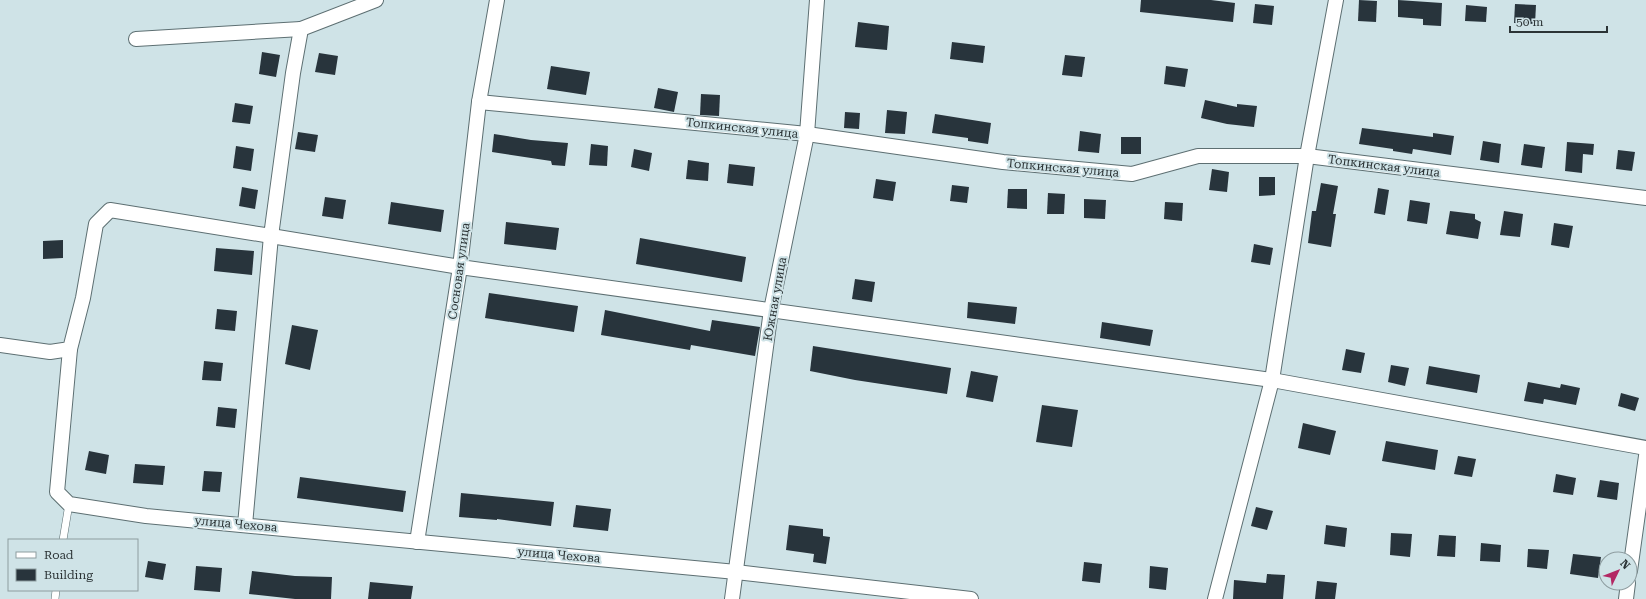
<svg xmlns="http://www.w3.org/2000/svg" width="1646" height="599" font-family="'Roboto Serif',serif">
	<style>
		.building { fill: #28343c }
		.lines { fill: none; stroke-linecap: round; stroke-linejoin: round }
		.lane-casing { stroke: #5d6f72; stroke-width: 8 }
		.street-casing { stroke: #5d6f72; stroke-width: 16 }
		.lane { stroke: #fff; stroke-width: 7 }
		.street { stroke: #fff; stroke-width: 14 }
		.labels { text-anchor: middle; stroke-width: 4; stroke-linejoin: round; paint-order: stroke }
		.street-label { font-size: 12px; fill: #2c3436; stroke: #cfe3e7 }
	</style>
	<rect width="100%" height="100%" fill="#cfe3e7"/>
	<g class="building">
		<polygon points="1141,0 1211,0 1235,3 1233,22 1140,12"/>
		<polygon points="1359,0 1377,1 1376,22 1358,21"/>
		<polygon points="1398,0 1442,3 1441,26 1423,25 1423,19 1398,17"/>
		<polygon points="1255,4 1274,6 1272,25 1253,23"/>
		<polygon points="1515,4 1536,5 1535,24 1514,23"/>
		<polygon points="1466,5 1487,7 1486,22 1465,21"/>
		<polygon points="858,22 889,26 887,50 855,47"/>
		<polygon points="952,42 985,46 983,63 950,59"/>
		<polygon points="262,52 280,55 276,77 259,74"/>
		<polygon points="319,53 338,56 335,75 315,72"/>
		<polygon points="1065,55 1085,57 1082,77 1062,75"/>
		<polygon points="551,66 590,72 586,95 547,89"/>
		<polygon points="1166,66 1188,69 1185,87 1164,84"/>
		<polygon points="658,88 678,92 674,112 654,108"/>
		<polygon points="701,94 720,95 719,116 700,115"/>
		<polygon points="1205,100 1237,107 1237,104 1257,106 1254,127 1227,124 1201,118"/>
		<polygon points="235,103 253,106 250,124 232,122"/>
		<polygon points="887,110 907,112 905,134 885,133"/>
		<polygon points="845,112 860,113 859,129 844,128"/>
		<polygon points="935,114 991,123 988,144 968,141 968,138 932,133"/>
		<polygon points="1362,128 1433,137 1433,133 1454,136 1451,155 1413,149 1412,154 1393,151 1393,149 1359,144"/>
		<polygon points="1080,131 1101,134 1099,153 1078,151"/>
		<polygon points="298,132 318,135 315,152 295,149"/>
		<polygon points="494,134 531,140 568,143 565,166 552,165 551,161 492,152"/>
		<rect x="1121" y="137" width="20" height="17"/>
		<polygon points="1483,141 1501,144 1499,163 1480,160"/>
		<polygon points="1567,142 1594,144 1593,155 1583,154 1582,173 1565,171"/>
		<polygon points="591,144 608,146 607,166 589,165"/>
		<polygon points="1524,144 1545,147 1542,168 1521,165"/>
		<polygon points="236,146 254,149 251,171 233,168"/>
		<polygon points="634,149 652,153 649,171 631,167"/>
		<polygon points="1618,150 1635,152 1632,171 1616,169"/>
		<polygon points="688,160 709,163 708,181 686,179"/>
		<polygon points="729,164 755,167 753,186 727,183"/>
		<polygon points="1212,169 1229,172 1227,192 1209,190"/>
		<polygon points="1259,177 1275,177 1275,195 1259,196"/>
		<polygon points="876,179 896,182 893,201 873,198"/>
		<polygon points="1321,183 1338,186 1333,214 1336,214 1331,247 1308,243 1312,211 1316,211"/>
		<polygon points="952,185 969,187 967,203 950,201"/>
		<polygon points="242,187 258,190 255,209 239,206"/>
		<polygon points="1378,188 1389,190 1385,215 1374,213"/>
		<polygon points="1008,189 1027,189 1027,209 1007,208"/>
		<polygon points="1048,193 1065,194 1064,214 1047,214"/>
		<polygon points="325,197 346,200 343,219 322,216"/>
		<polygon points="1084,199 1106,200 1105,219 1084,218"/>
		<polygon points="1410,200 1430,203 1427,224 1407,221"/>
		<polygon points="391,202 444,210 441,232 388,224"/>
		<polygon points="1165,202 1183,203 1182,221 1164,219"/>
		<polygon points="1450,211 1475,214 1475,219 1481,222 1478,239 1446,234"/>
		<polygon points="1504,211 1523,214 1520,237 1500,235"/>
		<polygon points="506,222 559,228 556,250 504,244"/>
		<polygon points="1554,223 1573,226 1569,248 1551,245"/>
		<polygon points="640,238 746,257 742,282 636,264"/>
		<polygon points="63,240 63,258 43,259 43,241"/>
		<polygon points="1254,244 1273,248 1270,265 1251,262"/>
		<polygon points="216,248 254,251 252,275 214,271"/>
		<polygon points="855,279 875,282 872,302 852,299"/>
		<polygon points="489,293 578,306 574,332 485,318"/>
		<polygon points="968,302 1017,307 1015,324 967,318"/>
		<polygon points="217,309 237,311 235,331 215,329"/>
		<polygon points="605,310 710,331 712,320 760,327 755,356 691,345 690,350 601,335"/>
		<polygon points="1102,322 1153,330 1150,346 1100,338"/>
		<polygon points="292,325 318,330 310,370 285,364"/>
		<polygon points="813,346 951,368 947,394 855,380 810,371"/>
		<polygon points="1346,349 1365,353 1361,373 1342,370"/>
		<polygon points="204,361 223,363 221,381 202,380"/>
		<polygon points="1391,365 1409,368 1405,386 1388,382"/>
		<polygon points="1429,366 1480,375 1477,393 1426,384"/>
		<polygon points="971,371 998,376 993,402 966,397"/>
		<polygon points="1528,382 1560,388 1561,384 1580,388 1576,405 1544,399 1543,404 1524,401"/>
		<polygon points="1621,393 1639,398 1635,411 1618,406"/>
		<polygon points="1042,405 1078,410 1072,447 1036,442"/>
		<polygon points="218,407 237,409 235,428 216,426"/>
		<polygon points="1303,423 1336,431 1330,455 1298,448"/>
		<polygon points="1386,441 1438,450 1435,470 1382,461"/>
		<polygon points="89,451 109,455 106,474 85,470"/>
		<polygon points="1458,456 1476,459 1472,477 1454,474"/>
		<polygon points="135,464 165,466 163,485 133,483"/>
		<polygon points="204,471 222,472 220,492 202,491"/>
		<polygon points="1556,474 1576,478 1573,495 1553,492"/>
		<polygon points="300,477 406,491 403,512 297,498"/>
		<polygon points="1600,480 1619,483 1617,500 1597,497"/>
		<polygon points="461,493 554,502 551,526 497,519 497,520 459,517"/>
		<polygon points="576,505 611,509 608,531 573,527"/>
		<polygon points="1256,507 1273,511 1267,530 1251,526"/>
		<polygon points="789,525 823,529 823,536 830,537 826,564 813,562 814,554 786,550"/>
		<polygon points="1326,525 1347,528 1345,547 1324,544"/>
		<polygon points="1391,533 1412,534 1410,557 1390,555"/>
		<polygon points="1439,535 1456,536 1455,557 1437,556"/>
		<polygon points="1481,543 1501,545 1500,562 1480,561"/>
		<polygon points="1528,549 1549,550 1547,569 1527,567"/>
		<polygon points="1573,554 1601,557 1598,578 1570,574"/>
		<polygon points="148,561 166,564 163,580 145,577"/>
		<polygon points="1084,562 1102,564 1100,583 1082,581"/>
		<polygon points="196,566 222,568 220,592 194,590"/>
		<polygon points="1150,566 1168,568 1166,590 1149,588"/>
		<polygon points="252,571 295,576 332,577 331,599 295,599 249,594"/>
		<polygon points="1267,574 1285,575 1283,599 1233,599 1234,580 1266,583"/>
		<polygon points="1317,581 1337,583 1335,599 1315,599"/>
		<polygon points="370,582 413,586 411,599 368,599"/>
	</g>
	<g class="lines">
		<g class="lane-casing">
			<g id="lane">
				<polyline points="63,540 69,504"/>
				<polyline points="55,599 56,590"/>
			</g>
		</g>
		<g class="street-casing">
			<g id="street">
				<polyline points="136,39 301,29"/>
				<polyline points="479,102 807,134 1003,162 1132,174 1198,156 1307,156 1646,198"/>
				<polyline points="0,345 50,352 70,349 83,298 96,224 110,210 271,236 293,73 301,29 376,0"/>
				<polyline points="70,349 57,492 69,504 146,516 736,572 971,599"/>
				<polyline points="245,525 271,236 460,267 1272,380 1646,448"/>
				<polyline points="417,542 460,267 479,102 497,0"/>
				<polyline points="1630,571 1646,456"/>
				<polyline points="732,599 771,310 807,134 817,0"/>
				<polyline points="1215,599 1272,380 1307,156 1336,0"/>
				<polyline points="1626,599 1628,583"/>
			</g>
		</g>
		<use href="#lane" class="lane"/>
		<use href="#street" class="street"/>
	</g>
	<g class="labels">
		<g class="street-label">
			<text transform="translate(742 128) rotate(6)" y="4">Топкинская улица</text>
			<text transform="translate(1384 166) rotate(7)" y="4">Топкинская улица</text>
			<text transform="translate(1063 168) rotate(5)" y="4">Топкинская улица</text>
			<text transform="translate(459 271) rotate(-82)" y="4">Сосновая улица</text>
			<text transform="translate(775 299) rotate(-80)" y="4">Южная улица</text>
			<text transform="translate(236 524) rotate(5)" y="4">улица Чехова</text>
			<text transform="translate(559 555) rotate(5)" y="4">улица Чехова</text>
		</g>
	</g>
	<rect x="8" y="539" width="130" height="52" fill="#cfe3e7" stroke="#8e9da0"/>
	<rect x="16" y="552" width="20" height="6" fill="#ffffff" stroke="#8e9da0"/>
	<text x="44" y="559" font-size="12" fill="#2c3436">Road</text>
	<rect x="16" y="569" width="20" height="12" fill="#28343c" stroke="#8e9da0"/>
	<text x="44" y="579" font-size="12" fill="#2c3436">Building</text>
	<g transform="translate(1618 571) rotate(47)"><circle r="19" fill="#cfe3e7" stroke="#8e9da0"/>
	<path d="M0-3L7 15L0 10L-7 15Z" fill="#b32864"/>
	<text y="-6" font-size="11" font-weight="bold" text-anchor="middle" fill="#2c3436">N</text>
	</g>
	<path d="M1510 26v6h97v-6" fill="none" stroke="#2c3436" stroke-width="2"/>
	<text x="1516" y="26" font-size="12" fill="#2c3436" stroke="#cfe3e7" stroke-width="3" paint-order="stroke">50 m</text>
</svg>
